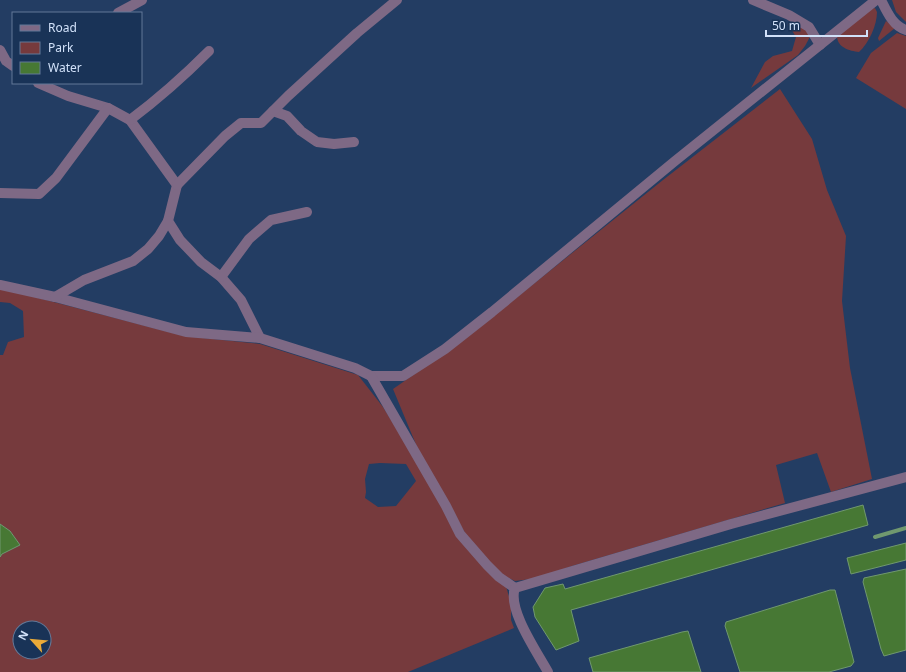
<svg xmlns="http://www.w3.org/2000/svg" width="906" height="672" font-family="'Noto Sans',sans-serif">
	<style>
		.green { fill: #763a3d; fill-rule: evenodd }
		.water { fill: #477834; stroke: #70986f }
		.lines { fill: none; stroke-linecap: round; stroke-linejoin: round }
		.stream { stroke: #70986f; stroke-width: 4 }
		.minor { stroke: #7e6985; stroke-width: 10 }
		.tertiary { stroke: #7e6985; stroke-width: 10 }
	</style>
	<rect width="100%" height="100%" fill="#233d63"/>
	<g class="green">
		<polygon points="892,0 906,0 906,22 896,12"/>
		<path d="M875 8 877 12C877 25 869 43 859 52 849 51 837 47 837 36L871 9Z"/>
		<polygon points="886,21 895,28 879,41 878,38"/>
		<polygon points="794,23 807,30 811,35 805,46 798,55 751,88 765,62 773,56 792,51 796,37 788,24"/>
		<polygon points="897,33 906,36 906,109 856,78 871,53"/>
		<polygon points="780,89 812,139 827,190 846,236 842,301 850,368 872,479 831,492 817,453 776,465 785,503 572,566 539,578 515,581 504,576 492,566 468,538 422,459 393,389 465,339 663,180"/>
		<path d="M0 288 184 336 260 344 358 375 383 407 437 494 457 536 506 586 511 604V620L514 628 408 672H0V557L2 554 20 545 10 531 0 524V355H3L8 342 24 337 23 311 10 303 0 302ZM380 463 406 464 416 481 396 506 378 507 365 498 366 492 365 479 369 464ZM20 628H44V652H20Z"/>
	</g>
	<g class="water">
		<polygon points="863,505 868,525 571,610 579,641 556,650 535,617 533,607 545,588 563,584 565,589"/>
		<polygon points="0,524 10,531 20,545 2,554 0,557"/>
		<polygon points="906,543 906,560 851,574 847,558"/>
		<polygon points="906,569 906,650 884,656 881,649 863,582 864,578"/>
		<polygon points="830,590 835,590 854,662 851,666 829,672 740,672 725,626 726,622"/>
		<polygon points="688,631 701,672 593,672 589,658 682,632"/>
	</g>
	<g class="lines">
		<polyline class="stream" points="875,537 906,528"/>
		<g class="minor">
			<polyline points="753,0 789,15 809,27 820,45"/>
			<path d="M881 0C887 12 893 26 906 30"/>
			<polyline points="118,13 142,0"/>
			<polyline points="0,50 6,61 13,66"/>
			<polyline points="38,83 68,96 108,108 130,120 177,185 168,221 180,240 201,262 221,277 241,300 260,338"/>
			<polyline points="273,111 287,116 301,131 317,142 334,144 354,142"/>
			<path d="M130 120C158 99 184 76 209 51"/>
			<polyline points="177,185 225,136 241,123 261,123 288,96 357,33 397,0"/>
			<polyline points="0,193 39,194 56,178 108,108"/>
			<polyline points="221,277 249,239 271,220 307,212"/>
			<polyline points="0,285 55,297 186,332 260,338 355,368 371,376 403,376 445,349 492,312 675,161 876,0"/>
			<polyline points="55,297 84,280 133,261 148,249 159,236 168,221"/>
			<polyline points="371,376 446,506 460,534 487,565 499,577 515,588"/>
		</g>
		<path class="tertiary" d="M548 672C537 652 507 609 515 588L731 524 906 477"/>
	</g>
	<rect x="12" y="12" width="130" height="72" fill="#193357" stroke="#637998"/>
	<rect x="20" y="25" width="20" height="6" fill="#7e6985" stroke="#637998"/>
	<text x="48" y="32" font-size="12" fill="#d1e1f9">Road</text>
	<rect x="20" y="42" width="20" height="12" fill="#763a3d" stroke="#637998"/>
	<text x="48" y="52" font-size="12" fill="#d1e1f9">Park</text>
	<rect x="20" y="62" width="20" height="12" fill="#477834" stroke="#637998"/>
	<text x="48" y="72" font-size="12" fill="#d1e1f9">Water</text>
	<g transform="translate(32 640) rotate(297)"><circle r="19" fill="#193357" stroke="#637998"/>
	<path d="M0-3L7 15L0 10L-7 15Z" fill="#eaaa38"/>
	<text y="-6" font-size="11" font-weight="bold" text-anchor="middle" fill="#d1e1f9">N</text>
	</g>
	<path d="M766 30v6h101v-6" fill="none" stroke="#d1e1f9" stroke-width="2"/>
	<text x="772" y="30" font-size="12" fill="#d1e1f9" stroke="#193357" stroke-width="3" paint-order="stroke">50 m</text>
</svg>
